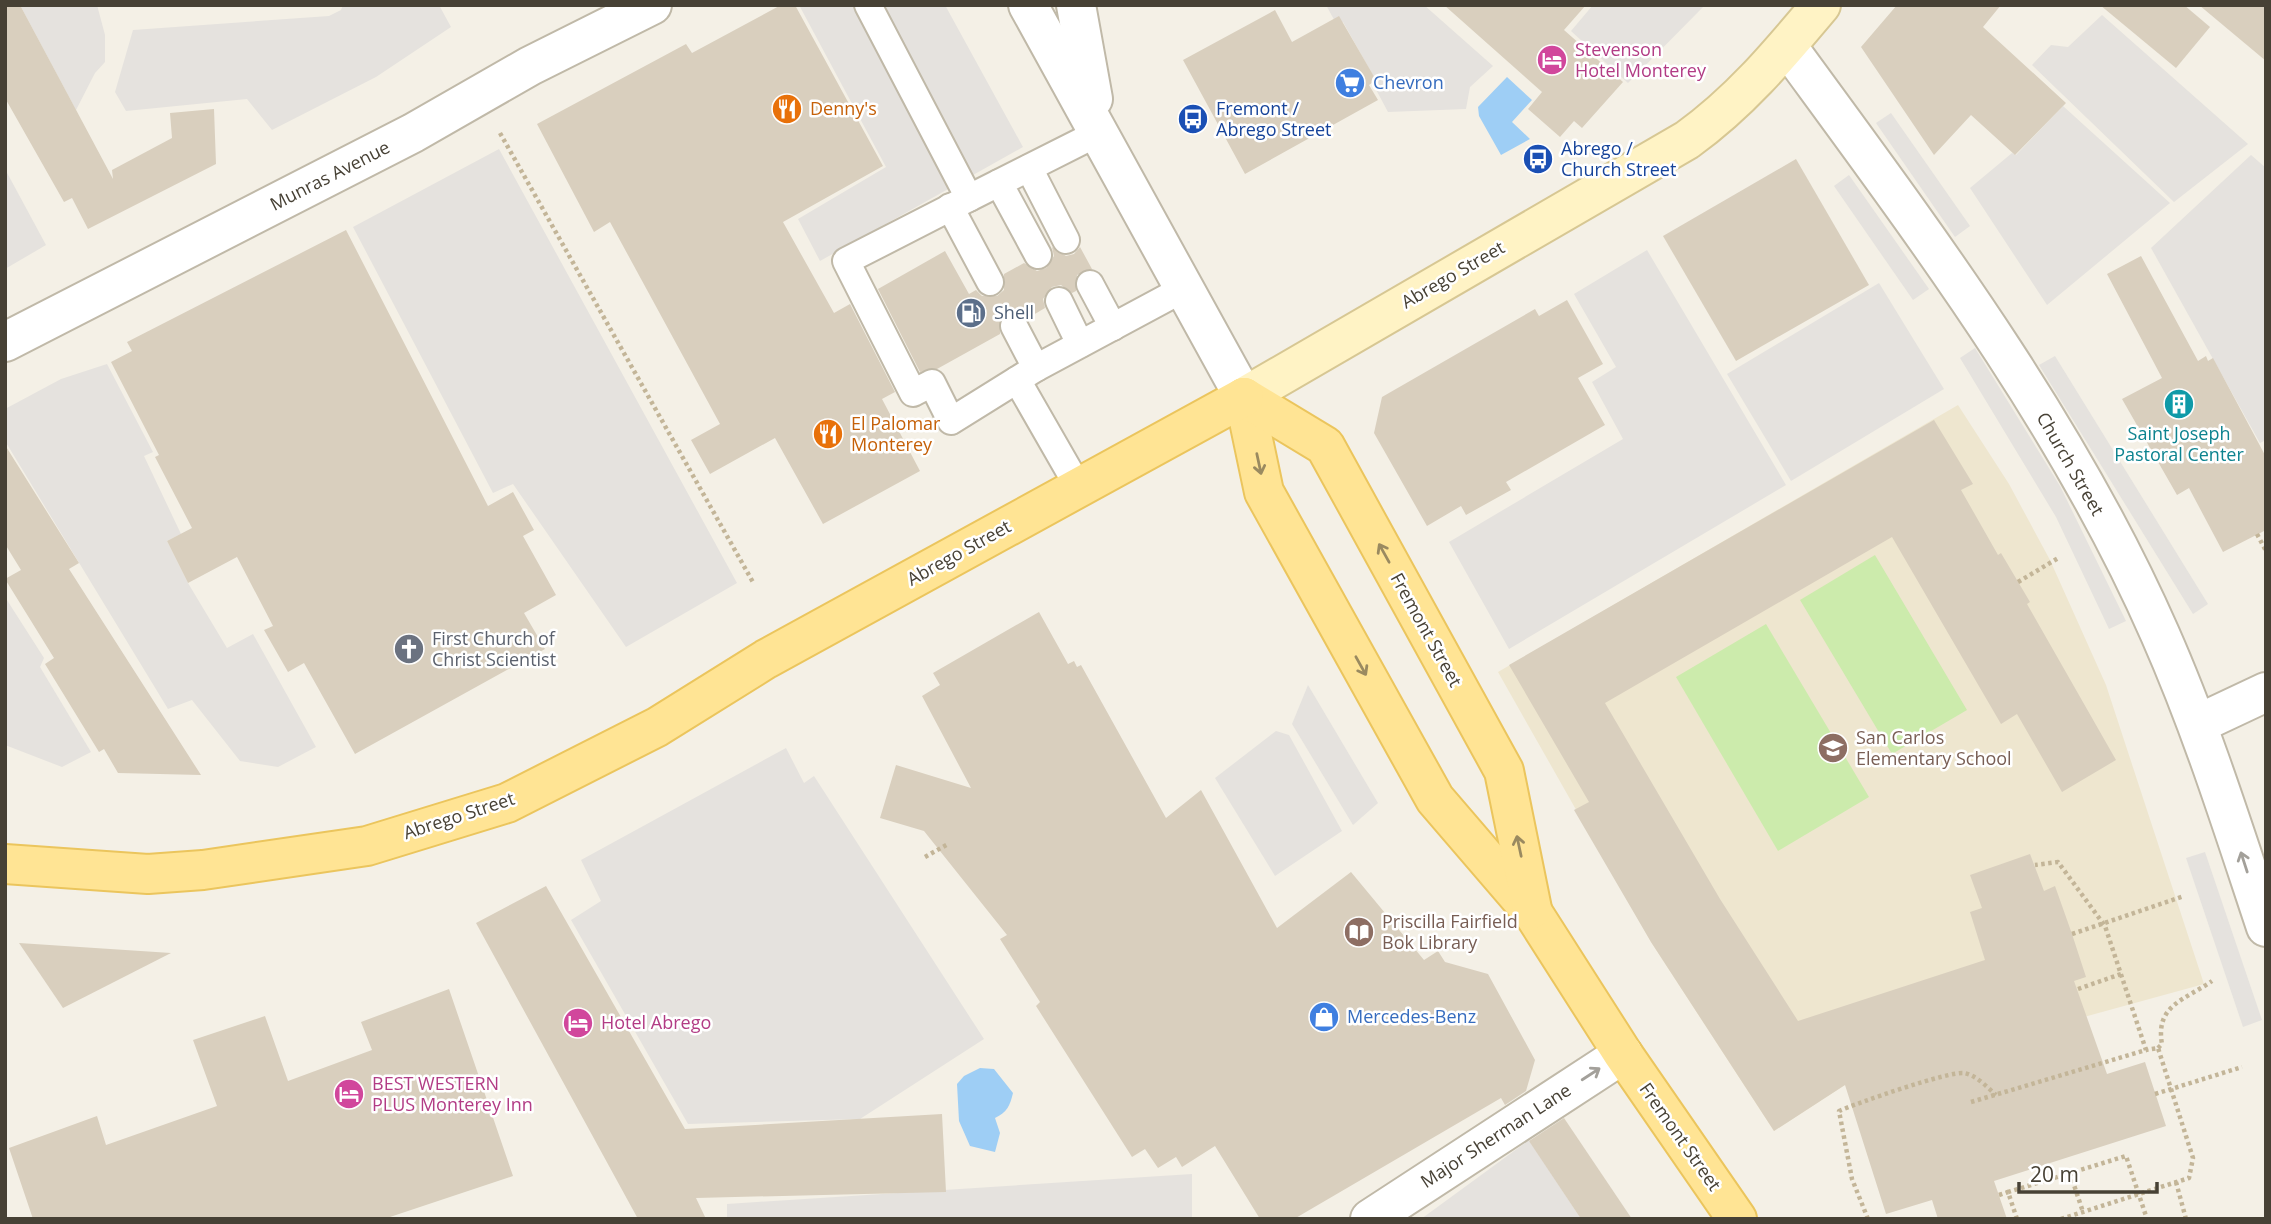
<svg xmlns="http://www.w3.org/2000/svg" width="2271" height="1224" font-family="'Open Sans',sans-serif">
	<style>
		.education { fill: #eee6cf }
		.green { fill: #ccebac }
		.parking { fill: #e5e2de }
		.water { fill: #9ecef5 }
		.building { fill: #d9cfbe }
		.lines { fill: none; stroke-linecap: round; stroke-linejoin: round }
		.service-casing { stroke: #c0b9a8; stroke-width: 30 }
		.minor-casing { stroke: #c0b9a8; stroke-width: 42 }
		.tertiary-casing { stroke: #c0b9a8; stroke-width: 42 }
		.secondary-casing { stroke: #d7c793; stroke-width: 42 }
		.primary-casing { stroke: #ebc55d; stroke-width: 42 }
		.path { stroke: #c3b598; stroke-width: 4.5; stroke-dasharray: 3.5 3.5; stroke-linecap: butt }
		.service { stroke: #fff; stroke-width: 26 }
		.minor { stroke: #fff; stroke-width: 38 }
		.tertiary { stroke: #fff; stroke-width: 38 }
		.secondary { stroke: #fff3c5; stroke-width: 38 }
		.primary { stroke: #ffe494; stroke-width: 38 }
		.oneway { stroke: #9a8a60 }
		.oneway2 { stroke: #a3a09a }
		.labels { text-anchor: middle; stroke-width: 5; stroke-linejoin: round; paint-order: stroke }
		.hotel-label { font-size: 18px; fill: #b23c85; stroke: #fff; text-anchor: start }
		.shop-label { font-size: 18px; fill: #366cbe; stroke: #fff; text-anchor: start }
		.food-label { font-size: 18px; fill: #c56008; stroke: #fff; text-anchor: start }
		.transit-label { font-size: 18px; fill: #164399; stroke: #fff; text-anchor: start }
		.street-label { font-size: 18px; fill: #474135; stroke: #fff }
		.service-label { font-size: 18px; fill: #4e5e75; stroke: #fff; text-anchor: start }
		.culture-label { font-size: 18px; fill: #0d838f; stroke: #fff }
		.worship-label { font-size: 18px; fill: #5b616d; stroke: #fff; text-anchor: start }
		.education-label { font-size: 18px; fill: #785e54; stroke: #fff; text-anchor: start }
	</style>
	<rect width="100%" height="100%" fill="#f4f0e6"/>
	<polygon class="education" points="1958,405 2009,484 2050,560 2106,685 2204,984 1851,1081 1774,1131 1651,942 1498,672"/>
	<g class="green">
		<polygon points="1875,555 1967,710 1892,754 1800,600"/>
		<polygon points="1766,624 1869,797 1778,851 1676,677"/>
	</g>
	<g class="parking">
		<polygon points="20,5 97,5 105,35 105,62 95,73 76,110"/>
		<polygon points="343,5 439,5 451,27 376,77 272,130 247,99 126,111 115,92 133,30 329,16 341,10"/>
		<polygon points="799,5 945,5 1023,147 820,261 798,219 886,167"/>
		<polygon points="1326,5 1424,5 1493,66 1470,87 1466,109 1388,112 1372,82 1375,79 1343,22 1337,25"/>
		<polygon points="1593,5 1705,5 1628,83 1571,31"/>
		<polygon points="2102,15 2248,144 2174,202 2032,65 2051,45 2068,47"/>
		<polygon points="2063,106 2170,203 2047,305 1970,188 2012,153 2016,155"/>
		<polygon points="1891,113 1970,226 1955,237 1876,123"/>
		<polygon points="499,149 737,583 626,647 513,484 493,493 353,227"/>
		<polygon points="2251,155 2266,168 2266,440 2260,443 2151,248"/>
		<polygon points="5,169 46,245 5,269"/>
		<polygon points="1849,175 1929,289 1913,300 1834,186"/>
		<polygon points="1647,250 1786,485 1509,649 1449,542 1623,439 1592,382 1616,367 1574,294"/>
		<polygon points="1879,283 1944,389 1791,481 1727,374"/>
		<polygon points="1975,348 2060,486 2126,621 2109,629 2056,517 1960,358"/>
		<polygon points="2055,356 2208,604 2193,614 2039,365"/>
		<polygon points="107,364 153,452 144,456 181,534 167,541 188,583 227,648 253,634 316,747 278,767 240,761 192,700 168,709 5,441 5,409 61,379"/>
		<polygon points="5,597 44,658 40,667 91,752 62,767 5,745"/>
		<polygon points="1308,685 1378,803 1353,825 1292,724"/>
		<polygon points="1276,731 1289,735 1342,831 1275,876 1215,778"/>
		<polygon points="786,748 804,783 814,776 984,1039 860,1119 688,1124 571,920 601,901 581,860"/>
		<polygon points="2205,852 2262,1020 2243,1027 2186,858"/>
		<polygon points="1529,1140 1581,1219 1421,1219"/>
		<polygon points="1192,1174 1192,1219 727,1219 727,1204"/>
	</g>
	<g class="water">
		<polygon points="1507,77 1532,100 1512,122 1530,139 1501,155 1479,116 1478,107"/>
		<path d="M980 1068 994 1069 1013 1093C1010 1106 1007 1112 995 1118L1000 1133 995 1152 970 1146 959 1121 957 1084 964 1076Z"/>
	</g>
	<g class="building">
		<polygon points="5,5 20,5 113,179 112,170 172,138 170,113 214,109 216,164 88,229 72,198 64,202 5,98"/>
		<polygon points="781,5 795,5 883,166 783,222 834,313 850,304 895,392 882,399 920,471 823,524 775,438 710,474 691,440 720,424 610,222 594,232 537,124 686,44 692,53"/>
		<polygon points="1444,5 1586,5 1564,30 1623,82 1582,128 1574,121 1560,137 1528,109 1542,92"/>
		<polygon points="1897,5 2001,5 1983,27 2066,103 2015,155 1971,115 1934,155 1861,47"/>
		<polygon points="2100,5 2184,5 2210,27 2176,68"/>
		<polygon points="2199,5 2266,5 2266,61"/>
		<polygon points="1275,10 1292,42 1339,16 1376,80 1369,85 1378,100 1245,174 1183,60"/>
		<polygon points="1796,159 1869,285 1736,361 1663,236"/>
		<polygon points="346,230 488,506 513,492 534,530 523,536 556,595 524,613 545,649 355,754 304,663 288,672 264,630 273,626 237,557 188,583 167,541 192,528 155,457 159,455 111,362 132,351 127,342"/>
		<polygon points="1052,247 1066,256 1074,254 1080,247 1092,269 1077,275 1076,291 1072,293 1061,285 1052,287 1043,299 1045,308 1028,318 1022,312 1007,312 1000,318 1000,334 937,369 920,372 878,289 945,251 969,294 976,290 982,296 997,296 1004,290 1004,274 1024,263 1037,271 1046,268 1054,256"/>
		<polygon points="2141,256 2198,361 2206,356 2208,361 2213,358 2266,457 2266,530 2223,552 2189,488 2177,495 2122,399 2162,378 2107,274"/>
		<polygon points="1567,300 1603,364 1578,378 1605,425 1506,482 1511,490 1466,515 1461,506 1427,526 1374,433 1382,397 1535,309 1539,316"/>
		<polygon points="1934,420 1973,484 1961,490 1998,555 2001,553 2030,602 2027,604 2116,760 2062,792 2017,714 2001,724 1892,537 1605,703 1720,899 1798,1021 1985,960 1970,912 1982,908 1970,875 2030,854 2044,891 2055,886 2072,934 2086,977 2074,981 2107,1074 2145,1062 2166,1126 1994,1181 2007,1219 1938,1219 1932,1200 1886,1214 1845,1085 1774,1131 1651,942 1574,810 1589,802 1509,665"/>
		<polygon points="5,445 79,563 69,569 201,775 118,773 104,749 99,752 45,664 54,658 5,579 21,570 5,544"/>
		<polygon points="1039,612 1068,664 1074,661 1077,667 1081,665 1166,818 1201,790 1277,928 1351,872 1424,960 1438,951 1445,962 1488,974 1535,1060 1526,1091 1505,1105 1501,1098 1294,1219 1260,1219 1215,1146 1182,1167 1176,1157 1158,1168 1145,1149 1132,1157 1036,1006 1040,1002 1000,939 1007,935 924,831 880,818 896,765 971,788 922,696 940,685 933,673"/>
		<polygon points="546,886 685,1129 942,1114 946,1192 696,1198 706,1219 638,1219 476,923"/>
		<polygon points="19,943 171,953 63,1008"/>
		<polygon points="449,989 513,1176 384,1219 33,1219 9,1148 97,1116 106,1145 217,1106 193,1040 265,1016 288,1081 372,1050 361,1022"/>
		<polygon points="1564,1118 1632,1219 1581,1219 1529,1141"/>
	</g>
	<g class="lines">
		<g class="service-casing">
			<g id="service">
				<polyline points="868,5 969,198 1100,132"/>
				<polyline points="1029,168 1066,240"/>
				<polyline points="999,183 1038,255"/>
				<polyline points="969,198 846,261 913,393 932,383 951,421 1036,368 1185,288"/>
				<polyline points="950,207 990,282"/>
				<polyline points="1090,284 1113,327"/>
				<polyline points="1059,301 1080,344"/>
				<polyline points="1014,326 1036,368"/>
				<polyline points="1017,380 1079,488"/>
			</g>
		</g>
		<g class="minor-casing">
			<g id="minor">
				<path d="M1787 46C1923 232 2067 422 2160 634 2202 729 2233 828 2266 927"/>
				<polyline points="2198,724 2266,692"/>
				<polyline points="1370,1219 1623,1054"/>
			</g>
		</g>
		<g class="tertiary-casing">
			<g id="tertiary">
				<polyline points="1028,5 1244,397"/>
				<polyline points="1076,5 1093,99"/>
				<polyline points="5,342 413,133 530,66 652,5"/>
			</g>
		</g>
		<g class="secondary-casing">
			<path id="secondary" d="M1244 397 1687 140C1740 102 1779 55 1821 5"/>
		</g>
		<g class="primary-casing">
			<g id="primary">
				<polyline points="1244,397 1264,492 1435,799 1533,913 1623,1054 1737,1219"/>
				<polyline points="1244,397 1325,446 1504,771 1532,909"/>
				<polyline points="5,864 148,874 203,870 367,846 507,803 657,727 766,659 1244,397"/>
			</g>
		</g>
		<g class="path">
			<polyline points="500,133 754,584"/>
			<polyline points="2257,534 2266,551"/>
			<polyline points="2018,582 2060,557"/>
			<polyline points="925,857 948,844"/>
			<polyline points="2072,934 2184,896"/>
			<polyline points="2078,989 2121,974"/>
			<path d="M2158 1048 2162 1044C2155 1005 2185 1000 2212 981"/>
			<polyline points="2155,1094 2242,1067"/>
			<polyline points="1971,1102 2146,1050 2105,926 2058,862 2035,865"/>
			<polyline points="2070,1173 2083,1212"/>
			<polyline points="2176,1182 2186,1219"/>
			<polyline points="1999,1195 2008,1192"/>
			<path d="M1868 1219 1852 1179 1839 1111C1857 1103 1949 1071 1964 1073 1976 1075 1987 1087 1996 1095"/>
			<polyline points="2017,1219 2008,1192 2126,1156 2147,1219"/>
			<polyline points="2061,1219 2189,1178 2193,1158 2158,1048 2146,1050"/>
		</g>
		<use href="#service" class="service"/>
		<use href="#minor" class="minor"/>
		<use href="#tertiary" class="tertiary"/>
		<use href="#secondary" class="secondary"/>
		<use href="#primary" class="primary"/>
	</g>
	<defs><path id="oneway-shaft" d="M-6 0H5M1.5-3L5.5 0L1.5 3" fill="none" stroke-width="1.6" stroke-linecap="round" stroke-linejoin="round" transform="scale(1.75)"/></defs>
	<g class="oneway">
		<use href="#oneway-shaft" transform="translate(1259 464) rotate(78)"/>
		<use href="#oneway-shaft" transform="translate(1384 553) rotate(-119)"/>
		<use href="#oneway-shaft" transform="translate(1361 666) rotate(61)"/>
		<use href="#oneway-shaft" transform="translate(1519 846) rotate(-102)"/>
	</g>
	<g class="oneway2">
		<use href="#oneway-shaft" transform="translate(2244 862) rotate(-108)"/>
		<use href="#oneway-shaft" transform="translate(1591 1074) rotate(-33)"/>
	</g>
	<defs>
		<g id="hotel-disc" transform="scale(1.575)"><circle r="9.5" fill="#d1479c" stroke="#fff"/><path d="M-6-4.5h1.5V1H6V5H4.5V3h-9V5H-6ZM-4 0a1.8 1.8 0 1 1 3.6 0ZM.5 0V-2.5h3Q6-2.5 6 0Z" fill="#fff"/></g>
		<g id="supermarket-disc" transform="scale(1.575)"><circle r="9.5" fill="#3f7fe0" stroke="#fff"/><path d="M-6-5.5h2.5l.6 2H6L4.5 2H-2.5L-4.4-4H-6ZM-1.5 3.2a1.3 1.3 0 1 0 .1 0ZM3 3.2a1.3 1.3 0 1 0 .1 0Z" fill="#fff"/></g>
		<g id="restaurant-disc" transform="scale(1.575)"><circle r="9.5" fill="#e8710a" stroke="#fff"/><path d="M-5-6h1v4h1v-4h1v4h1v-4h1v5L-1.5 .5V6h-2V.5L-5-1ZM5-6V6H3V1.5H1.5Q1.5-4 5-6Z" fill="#fff"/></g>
		<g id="bus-disc" transform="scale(1.575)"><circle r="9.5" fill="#1a4fb4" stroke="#fff"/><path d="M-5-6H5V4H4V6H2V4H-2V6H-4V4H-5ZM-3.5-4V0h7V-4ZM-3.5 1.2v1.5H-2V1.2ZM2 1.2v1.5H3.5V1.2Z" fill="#fff"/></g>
		<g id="fuel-disc" transform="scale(1.575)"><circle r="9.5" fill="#5c6f8a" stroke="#fff"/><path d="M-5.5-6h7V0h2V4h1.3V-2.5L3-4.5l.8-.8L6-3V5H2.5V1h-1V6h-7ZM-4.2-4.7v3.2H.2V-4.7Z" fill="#fff"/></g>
		<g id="building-disc" transform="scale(1.575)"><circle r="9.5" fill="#0f9aa8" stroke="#fff"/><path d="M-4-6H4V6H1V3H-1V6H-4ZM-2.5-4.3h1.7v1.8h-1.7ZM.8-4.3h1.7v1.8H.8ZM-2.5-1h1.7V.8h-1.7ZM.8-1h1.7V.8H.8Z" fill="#fff"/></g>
		<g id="church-disc" transform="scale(1.575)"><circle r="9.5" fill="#6b7280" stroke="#fff"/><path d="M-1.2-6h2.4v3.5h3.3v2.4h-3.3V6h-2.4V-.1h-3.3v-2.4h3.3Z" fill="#fff"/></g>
		<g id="school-disc" transform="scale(1.575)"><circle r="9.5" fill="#8d6e63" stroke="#fff"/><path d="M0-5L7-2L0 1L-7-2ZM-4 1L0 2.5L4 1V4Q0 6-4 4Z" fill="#fff"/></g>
		<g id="library-disc" transform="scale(1.575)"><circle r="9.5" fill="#8d6e63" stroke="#fff"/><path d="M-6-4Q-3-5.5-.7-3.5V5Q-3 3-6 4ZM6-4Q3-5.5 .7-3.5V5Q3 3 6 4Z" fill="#fff"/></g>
		<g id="shop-disc" transform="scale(1.575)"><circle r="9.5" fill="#3f7fe0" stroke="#fff"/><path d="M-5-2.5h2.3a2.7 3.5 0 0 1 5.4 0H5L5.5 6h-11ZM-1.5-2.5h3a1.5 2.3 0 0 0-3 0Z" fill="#fff"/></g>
	</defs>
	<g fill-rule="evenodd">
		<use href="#hotel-disc" x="1552" y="60"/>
		<use href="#supermarket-disc" x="1350" y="83"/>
		<use href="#restaurant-disc" x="787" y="109"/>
		<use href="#bus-disc" x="1193" y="119"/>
		<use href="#bus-disc" x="1538" y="159"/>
		<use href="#fuel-disc" x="971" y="313"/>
		<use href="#building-disc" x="2179" y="404"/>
		<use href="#restaurant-disc" x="828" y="434"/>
		<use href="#church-disc" x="409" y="649"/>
		<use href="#school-disc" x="1833" y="748"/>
		<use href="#library-disc" x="1359" y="932"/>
		<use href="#shop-disc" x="1324" y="1017"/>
		<use href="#hotel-disc" x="578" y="1023"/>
		<use href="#hotel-disc" x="349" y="1094"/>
	</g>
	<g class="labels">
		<g class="hotel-label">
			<text x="1575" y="56">Stevenson<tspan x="1575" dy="21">Hotel Monterey</tspan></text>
			<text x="601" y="1029">Hotel Abrego</text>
			<text x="372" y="1090">BEST WESTERN<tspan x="372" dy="21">PLUS Monterey Inn</tspan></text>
		</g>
		<g class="shop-label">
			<text x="1373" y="89">Chevron</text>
			<text x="1347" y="1023">Mercedes-Benz</text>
		</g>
		<g class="food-label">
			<text x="810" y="115">Denny's</text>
			<text x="851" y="430">El Palomar<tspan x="851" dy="21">Monterey</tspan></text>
		</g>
		<g class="transit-label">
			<text x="1216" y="115">Fremont /<tspan x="1216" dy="21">Abrego Street</tspan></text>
			<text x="1561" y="155">Abrego /<tspan x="1561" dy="21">Church Street</tspan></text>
		</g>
		<g class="street-label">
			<text transform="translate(330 176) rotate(-27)" y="6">Munras Avenue</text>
			<text transform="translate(1453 275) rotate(-30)" y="6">Abrego Street</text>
			<text transform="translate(2070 464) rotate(60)" y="6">Church Street</text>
			<text transform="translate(959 553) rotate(-29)" y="6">Abrego Street</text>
			<text transform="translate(1426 630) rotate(61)" y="6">Fremont Street</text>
			<text transform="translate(459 816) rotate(-18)" y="6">Abrego Street</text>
			<text transform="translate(1496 1136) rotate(-33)" y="6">Major Sherman Lane</text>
			<text transform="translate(1680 1137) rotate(55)" y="6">Fremont Street</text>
		</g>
		<g class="service-label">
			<text x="994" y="319">Shell</text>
		</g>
		<g class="culture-label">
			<text x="2179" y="440">Saint Joseph<tspan x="2179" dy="21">Pastoral Center</tspan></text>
		</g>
		<g class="worship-label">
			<text x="432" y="645">First Church of<tspan x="432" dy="21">Christ Scientist</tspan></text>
		</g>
		<g class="education-label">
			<text x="1856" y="744">San Carlos<tspan x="1856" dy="21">Elementary School</tspan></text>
			<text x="1382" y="928">Priscilla Fairfield<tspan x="1382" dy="21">Bok Library</tspan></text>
		</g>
	</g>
	<rect width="2271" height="1224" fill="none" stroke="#474135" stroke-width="14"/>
	<path d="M2019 1182v10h138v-10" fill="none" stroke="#474135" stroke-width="3.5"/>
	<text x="2030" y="1182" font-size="21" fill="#474135" stroke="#ffffff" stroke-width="5" paint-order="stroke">20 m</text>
</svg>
